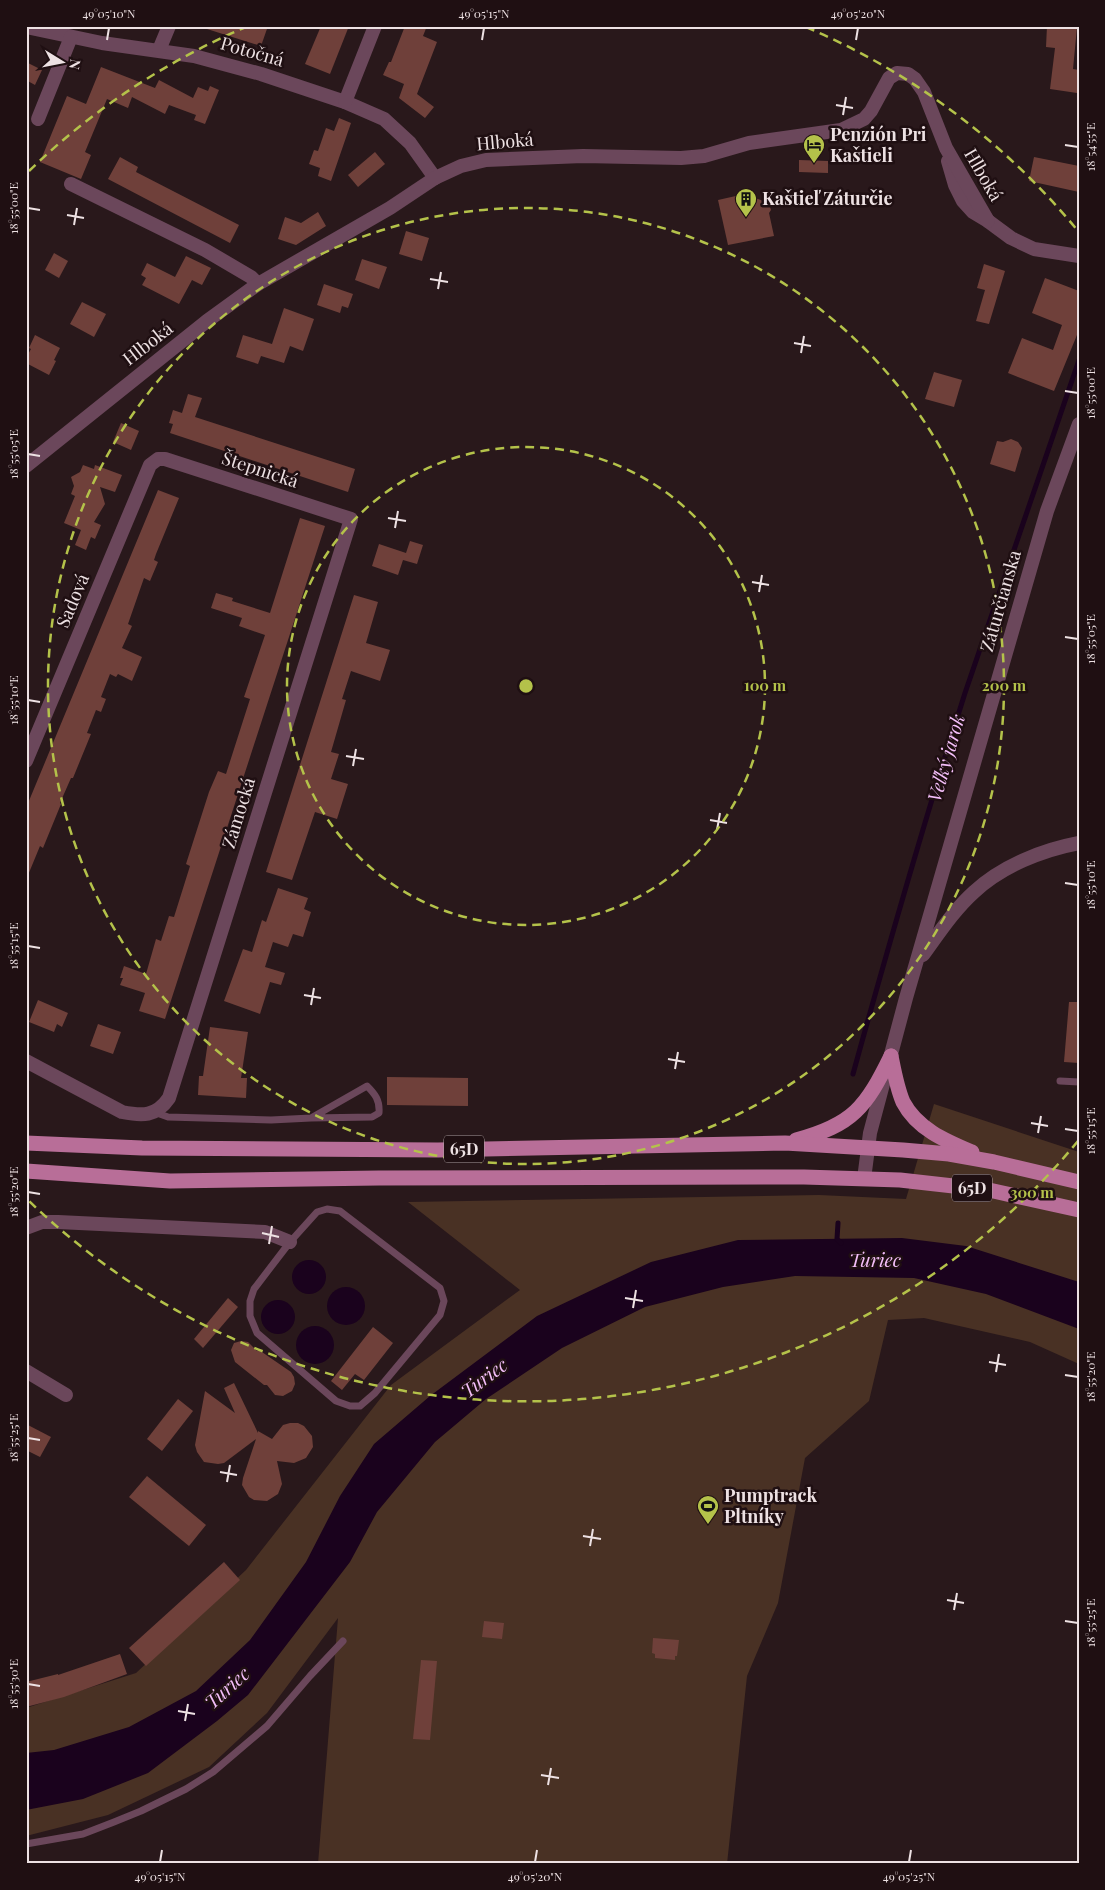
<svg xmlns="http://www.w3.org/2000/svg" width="1105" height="1890" font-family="'Playfair Display',serif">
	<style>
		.green { fill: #493124 }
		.water { fill: #1a021d }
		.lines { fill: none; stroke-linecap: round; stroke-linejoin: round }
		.stream { stroke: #1a021d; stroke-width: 5 }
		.building { fill: #6f403a }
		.lane { stroke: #6b475b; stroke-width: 7 }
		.street { stroke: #6b475b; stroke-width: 14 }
		.primary { stroke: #b86e98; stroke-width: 15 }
		.ticks { fill: none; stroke: #ede1e3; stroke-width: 2 }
		.ring { fill: none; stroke: #b4c24a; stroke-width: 2.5; stroke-dasharray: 9 6 }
		.labels { text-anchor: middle; stroke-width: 5; stroke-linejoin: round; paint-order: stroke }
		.shield { fill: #1f0f12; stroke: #afa2a4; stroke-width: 1 }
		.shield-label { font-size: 16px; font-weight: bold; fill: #ede1e3 }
		.street-label { font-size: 18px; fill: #ede1e3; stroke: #1f0f12 }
		.poi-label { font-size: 18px; font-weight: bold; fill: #ede1e3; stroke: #1f0f12; text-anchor: start }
		.water-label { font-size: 19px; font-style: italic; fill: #f4bff9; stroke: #1f0f12 }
		.centre { fill: #b4c24a; stroke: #1f0f12; stroke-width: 2.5 }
		.ring-label { font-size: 15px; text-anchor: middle; font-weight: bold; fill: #b4c24a; stroke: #1f0f12; stroke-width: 5; stroke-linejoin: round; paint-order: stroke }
		.neatline { fill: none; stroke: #ede1e3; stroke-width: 2 }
		.ticks-label { font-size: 12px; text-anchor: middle; fill: #ede1e3 }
	</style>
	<rect width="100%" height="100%" fill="#29181b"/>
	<polygon class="green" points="934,1104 1079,1152 1079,1364 1030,1342 924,1318 888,1320 869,1401 805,1458 778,1603 747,1676 727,1864 318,1864 338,1618 267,1713 209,1767 108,1815 26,1836 26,1708 136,1673 246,1570 391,1385 520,1290 408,1202 819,1195 906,1199"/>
	<g class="water">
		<polygon points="902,1238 966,1246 1079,1282 1079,1329 986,1294 914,1278 795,1276 723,1287 645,1307 562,1348 486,1399 435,1442 377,1512 350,1562 248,1695 217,1721 148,1773 83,1799 26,1810 26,1753 54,1750 129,1727 196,1691 250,1640 306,1562 340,1496 374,1444 430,1396 537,1316 651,1262 738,1240"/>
		<circle cx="309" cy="1277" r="17"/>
		<circle cx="346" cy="1306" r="19"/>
		<circle cx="278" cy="1317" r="17"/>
		<circle cx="315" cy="1345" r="19"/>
	</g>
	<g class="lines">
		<g class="stream">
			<path d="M853 1074C888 947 925 819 965 693 1002 582 1040 471 1079 360"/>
			<polyline points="838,1223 837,1239 841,1243"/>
		</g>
	</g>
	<g class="building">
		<polygon points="207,26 268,26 261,46 207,29"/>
		<polygon points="321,26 349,26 330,74 305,64"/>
		<polygon points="405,26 427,26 423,36 437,42 417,94 434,107 425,118 399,98 404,84 383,75 389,62 391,62"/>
		<polygon points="1047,26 1077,27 1073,69 1079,70 1077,93 1050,89 1055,48 1046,47"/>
		<polygon points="26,62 42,70 35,85 26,80"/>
		<polygon points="101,67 155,88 159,80 193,98 198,87 208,91 210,86 219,90 205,124 194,120 196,115 169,105 165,114 132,97 128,108 107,99 85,152 91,155 81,179 40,162 67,96 86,104"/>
		<polygon points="339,118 351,123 331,181 318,176 320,168 309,164 314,150 318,151 326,128 334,131"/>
		<polygon points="375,152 385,164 358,187 348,175"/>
		<polygon points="120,157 138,167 136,172 239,225 230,243 108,179"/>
		<polygon points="1034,157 1079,166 1079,192 1029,181"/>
		<polygon points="799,160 828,161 828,173 799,172"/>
		<polygon points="749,193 750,196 769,203 771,210 769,213 774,236 728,245 718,200"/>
		<polygon points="318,212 326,226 296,245 278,239 285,217 301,223"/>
		<polygon points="406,231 429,238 422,261 399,254"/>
		<polygon points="54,253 68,261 59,278 45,270"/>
		<polygon points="186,256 211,268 202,285 192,280 179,304 142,285 146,278 141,275 147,263 175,277"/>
		<polygon points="362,259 387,267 379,289 355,280"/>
		<polygon points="984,264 1005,271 989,324 976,321 985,290 977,288"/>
		<polygon points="1045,278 1079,291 1079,330 1054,391 1008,373 1022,338 1053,350 1062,325 1032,313"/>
		<polygon points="324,284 353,294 348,308 342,306 340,313 317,305"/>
		<polygon points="82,302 106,314 94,337 70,324"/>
		<polygon points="284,308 314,319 303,351 290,346 284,363 261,356 258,364 236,357 243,335 272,344"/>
		<polygon points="35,335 60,348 54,360 56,361 49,375 26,363 26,358 31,349 29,348"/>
		<polygon points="934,372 962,380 954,407 925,399"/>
		<polygon points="188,394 202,398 195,417 355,469 348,492 170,433 173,424 169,423 173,410 182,413"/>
		<polygon points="121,423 139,431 131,450 113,442"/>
		<polygon points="1011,439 1018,442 1022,448 1015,472 990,464 997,441 1003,442"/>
		<polygon points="83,465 94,469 95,465 122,475 115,492 100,487 105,504 94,522 101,525 95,539 91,537 86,550 75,545 81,530 64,523 75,496 71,494 74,486 71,477 80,472"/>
		<polygon points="158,490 179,498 156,554 154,560 158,562 150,581 144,578 128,624 132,626 122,648 142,657 132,681 118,674 116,677 110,674 101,697 106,699 101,712 96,710 87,733 91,734 73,778 71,778 60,803 61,804 43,848 40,846 26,880 26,808"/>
		<polygon points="300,518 325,526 165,1019 139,1011 145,993 120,985 123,978 120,978 124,966 146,974 156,939 161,941 169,916 174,917 190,866 186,864 209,792 218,771 226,774 250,699 244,697 265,635 239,626 242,618 211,608 216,593 233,598 232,601 270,613"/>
		<polygon points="410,541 423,545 417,564 403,560 398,575 372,566 379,544 406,553"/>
		<polygon points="354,595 378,602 366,643 390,650 380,681 351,671 342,699 346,700 331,752 339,754 331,779 348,784 337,819 315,812 292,880 266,872"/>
		<polygon points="278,888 308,898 304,909 311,912 303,937 293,934 288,947 273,942 265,967 285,973 281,985 270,982 260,1014 224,1001 243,949 252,952 262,920 266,922"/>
		<polygon points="38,1000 68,1013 62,1027 57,1024 54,1032 29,1022"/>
		<polygon points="1069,1002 1079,1002 1079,1063 1064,1062"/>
		<polygon points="98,1024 121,1032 113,1054 90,1046"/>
		<polygon points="210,1027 248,1032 241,1078 247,1078 246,1098 198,1095 199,1076 203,1076"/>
		<polygon points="387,1077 468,1078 468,1106 387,1105"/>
		<polygon points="228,1298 238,1307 203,1348 194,1339"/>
		<polygon points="373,1327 393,1343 364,1380 355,1374 342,1390 331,1381"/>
		<polygon points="241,1341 248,1342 257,1351 259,1350 291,1372 294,1377 295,1384 292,1391 283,1396 275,1395 267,1385 264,1385 235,1362 231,1350 234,1343"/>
		<polygon points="234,1383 258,1433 258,1431 272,1439 283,1425 290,1423 298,1423 304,1426 312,1436 313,1447 306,1458 294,1463 277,1461 282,1484 278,1494 267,1501 254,1500 249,1497 242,1485 243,1478 256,1439 224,1463 218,1464 204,1462 197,1452 195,1445 205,1391 235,1413 224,1388"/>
		<polygon points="178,1399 193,1411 162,1451 147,1439"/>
		<polygon points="26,1424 51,1437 40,1457 26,1450"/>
		<polygon points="147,1476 206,1525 189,1546 129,1497"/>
		<polygon points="224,1562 240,1580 146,1666 129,1648"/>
		<polygon points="484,1621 504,1623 502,1639 482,1637"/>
		<polygon points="653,1638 679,1640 677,1656 675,1656 675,1660 655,1658 655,1654 652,1653"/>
		<polygon points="120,1654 127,1674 64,1697 26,1707 26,1682 58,1674 58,1675"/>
		<polygon points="421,1660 437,1661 430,1740 413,1739"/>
	</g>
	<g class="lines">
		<g class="lane">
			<polyline points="1060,1081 1079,1082"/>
			<path d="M154 1112 168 1117 271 1120 311 1118 367 1086C375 1094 380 1100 379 1113L372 1117 311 1118"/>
			<polygon points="327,1209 340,1211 440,1288 444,1301 440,1315 375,1393 360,1406 350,1406 336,1401 257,1333 250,1316 250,1301 254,1289 290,1242 317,1212"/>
			<polyline points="26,1844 83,1834 114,1822 141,1811 186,1789 213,1772 267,1726 310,1676 343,1641"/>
		</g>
		<g class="street">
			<polyline points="26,27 102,43 194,56 261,74 345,102 384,119 410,143 435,178"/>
			<polyline points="159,50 169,26"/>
			<polyline points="345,102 375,26"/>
			<polyline points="38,119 71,37"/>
			<polyline points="948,161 955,185 963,201 973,212 988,221 1011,238 1034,249 1079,256"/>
			<polyline points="71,184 205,250 251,277 258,284"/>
			<polyline points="26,466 207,321 258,284 390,208 435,178 461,166 486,160 583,156 681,158 704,156 749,143 841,130 864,119 871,111 889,78 897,73 908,74 915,79 924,92 946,148 988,221"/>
			<path d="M26 761 150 465 158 459H165L351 519 169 1098C156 1117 142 1116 122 1112L26 1061"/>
			<path d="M923 955C939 933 954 910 974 892 1002 866 1042 850 1079 843"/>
			<polyline points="864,1179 870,1133 906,998 1047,511 1079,424"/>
			<polyline points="26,1228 42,1222 58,1222 265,1232 290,1242"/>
			<polyline points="26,1371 66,1395"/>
		</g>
		<g class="primary">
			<path d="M891 1056C894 1071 897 1088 903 1102 917 1129 946 1141 972 1152"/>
			<path d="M796 1140C853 1125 866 1107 891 1056"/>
			<polyline points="26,1143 142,1148 438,1150 785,1143 903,1150 949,1154 994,1162 1079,1182"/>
			<polyline points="26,1171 170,1181 379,1178 804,1177 900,1180 989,1190 1079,1210"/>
		</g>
	</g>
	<path class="ticks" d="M107 40 109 28M482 40 484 28M856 40 858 28M836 105 853 108M843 115 846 97M1065 145 1078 147M28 208 40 210M67 215 84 218M74 225 77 208M430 279 448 282M438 289 441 272M794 343 811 346M801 353 804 336M1065 391 1078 393M28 454 40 456M388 518 406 521M395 528 398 511M752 582 769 585M759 592 762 575M1065 637 1078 639M28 700 40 702M346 756 364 759M353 766 356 749M710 820 727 823M717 830 720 813M1065 883 1078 885M28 946 40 948M304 995 321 998M311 1005 314 988M668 1059 685 1062M675 1069 678 1052M1031 1123 1048 1126M1065 1129 1078 1131M1038 1133 1041 1116M28 1192 40 1194M262 1233 279 1237M269 1244 272 1226M625 1298 643 1301M633 1308 636 1290M989 1362 1006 1365M996 1372 999 1354M1065 1375 1078 1377M28 1438 40 1440M220 1472 237 1475M227 1482 230 1465M583 1536 601 1539M590 1546 593 1529M947 1600 964 1603M954 1610 957 1593M1065 1621 1078 1623M28 1684 40 1686M178 1711 195 1714M185 1721 188 1704M541 1775 559 1778M548 1785 551 1768M160 1862 162 1850M535 1862 537 1850M909 1862 911 1850"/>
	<g class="ring">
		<circle cx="526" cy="686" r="239"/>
		<circle cx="526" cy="686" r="478"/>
		<path d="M1078 1141A716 716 0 0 1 29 1201M29 171A716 716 0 0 1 246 27M806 27A716 716 0 0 1 1078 231"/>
	</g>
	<defs>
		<g id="hotel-pin" transform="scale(1.125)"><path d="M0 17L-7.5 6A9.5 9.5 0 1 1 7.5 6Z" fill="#b4c24a" stroke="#1f0f12"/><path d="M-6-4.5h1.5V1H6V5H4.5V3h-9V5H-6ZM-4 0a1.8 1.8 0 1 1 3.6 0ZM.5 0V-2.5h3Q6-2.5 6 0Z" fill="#111"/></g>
		<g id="building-pin" transform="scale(1.125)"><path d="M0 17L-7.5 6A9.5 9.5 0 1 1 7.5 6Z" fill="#b4c24a" stroke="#1f0f12"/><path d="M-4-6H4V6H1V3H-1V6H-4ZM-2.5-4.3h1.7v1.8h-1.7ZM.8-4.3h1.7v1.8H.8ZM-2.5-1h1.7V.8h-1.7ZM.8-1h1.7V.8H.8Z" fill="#111"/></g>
		<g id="stadium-pin" transform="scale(1.125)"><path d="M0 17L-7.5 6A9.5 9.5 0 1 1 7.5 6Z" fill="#b4c24a" stroke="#1f0f12"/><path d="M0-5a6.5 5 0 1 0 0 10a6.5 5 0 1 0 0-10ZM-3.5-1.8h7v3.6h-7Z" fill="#111"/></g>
	</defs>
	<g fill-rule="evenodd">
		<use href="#hotel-pin" x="814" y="145"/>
		<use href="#building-pin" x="746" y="199"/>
		<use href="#stadium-pin" x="708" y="1506"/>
	</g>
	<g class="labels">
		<g class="shield">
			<rect x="444" y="1135.5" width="40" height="27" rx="4"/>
			<rect x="952" y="1174.5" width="40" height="27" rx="4"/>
		</g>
		<g class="shield-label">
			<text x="464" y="1155">65D</text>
			<text x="972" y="1194">65D</text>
		</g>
		<g class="street-label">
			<text transform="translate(252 52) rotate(16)" y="6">Potočná</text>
			<text transform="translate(505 142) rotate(-5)" y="6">Hlboká</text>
			<text transform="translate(983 175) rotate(60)" y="6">Hlboká</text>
			<text transform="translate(148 344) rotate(-38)" y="6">Hlboká</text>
			<text transform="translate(260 470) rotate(18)" y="6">Štepnická</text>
			<text transform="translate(73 601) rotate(-67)" y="6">Sadová</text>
			<text transform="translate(1001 601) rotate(-74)" y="6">Záturčianska</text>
			<text transform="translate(239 813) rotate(-73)" y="6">Zámocká</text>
		</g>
		<g class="poi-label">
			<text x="830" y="141">Penzión Pri<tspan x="830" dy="21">Kaštieli</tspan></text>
			<text x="762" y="205">Kaštieľ Záturčie</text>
			<text x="724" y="1502">Pumptrack<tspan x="724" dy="21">Pltníky</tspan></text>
		</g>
		<g class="water-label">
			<text transform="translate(946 758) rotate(-74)" y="7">Veľký jarok</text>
			<text x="875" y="1267">Turiec</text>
			<text transform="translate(484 1378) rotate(-37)" y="7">Turiec</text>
			<text transform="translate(227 1688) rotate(-42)" y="7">Turiec</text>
		</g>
	</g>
	<circle cx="526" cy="686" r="8" class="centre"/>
	<g class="ring-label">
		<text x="765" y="691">100 m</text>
		<text x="1004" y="691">200 m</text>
		<text x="1032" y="1198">300 m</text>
	</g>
	<rect width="1105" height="1890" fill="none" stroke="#1f0f12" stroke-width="55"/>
	<g transform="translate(62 62) rotate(100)" stroke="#1f0f12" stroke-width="4" paint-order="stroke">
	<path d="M0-4L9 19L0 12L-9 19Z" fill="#ede1e3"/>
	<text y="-8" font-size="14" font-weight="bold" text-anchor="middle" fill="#ede1e3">N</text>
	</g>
	<rect x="28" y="28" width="1050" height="1834" class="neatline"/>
	<g class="ticks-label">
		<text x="109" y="18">49°05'10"N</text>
		<text x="484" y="18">49°05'15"N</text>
		<text x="858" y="18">49°05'20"N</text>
		<text transform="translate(1091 147) rotate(-90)" y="4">18°54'55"E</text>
		<text transform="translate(14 208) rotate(-90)" y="4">18°55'00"E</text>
		<text transform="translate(1091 393) rotate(-90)" y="4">18°55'00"E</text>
		<text transform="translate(14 454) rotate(-90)" y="4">18°55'05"E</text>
		<text transform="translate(1091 639) rotate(-90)" y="4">18°55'05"E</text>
		<text transform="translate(14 700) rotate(-90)" y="4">18°55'10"E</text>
		<text transform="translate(1091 885) rotate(-90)" y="4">18°55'10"E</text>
		<text transform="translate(14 946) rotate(-90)" y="4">18°55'15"E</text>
		<text transform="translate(1091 1131) rotate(-90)" y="4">18°55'15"E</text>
		<text transform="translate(14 1192) rotate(-90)" y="4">18°55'20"E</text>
		<text transform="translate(1091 1377) rotate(-90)" y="4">18°55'20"E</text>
		<text transform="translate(14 1438) rotate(-90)" y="4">18°55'25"E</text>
		<text transform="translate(1091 1623) rotate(-90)" y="4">18°55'25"E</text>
		<text transform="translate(14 1684) rotate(-90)" y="4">18°55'30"E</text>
		<text x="160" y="1881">49°05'15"N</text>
		<text x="535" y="1881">49°05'20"N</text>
		<text x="909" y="1881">49°05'25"N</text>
	</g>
</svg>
